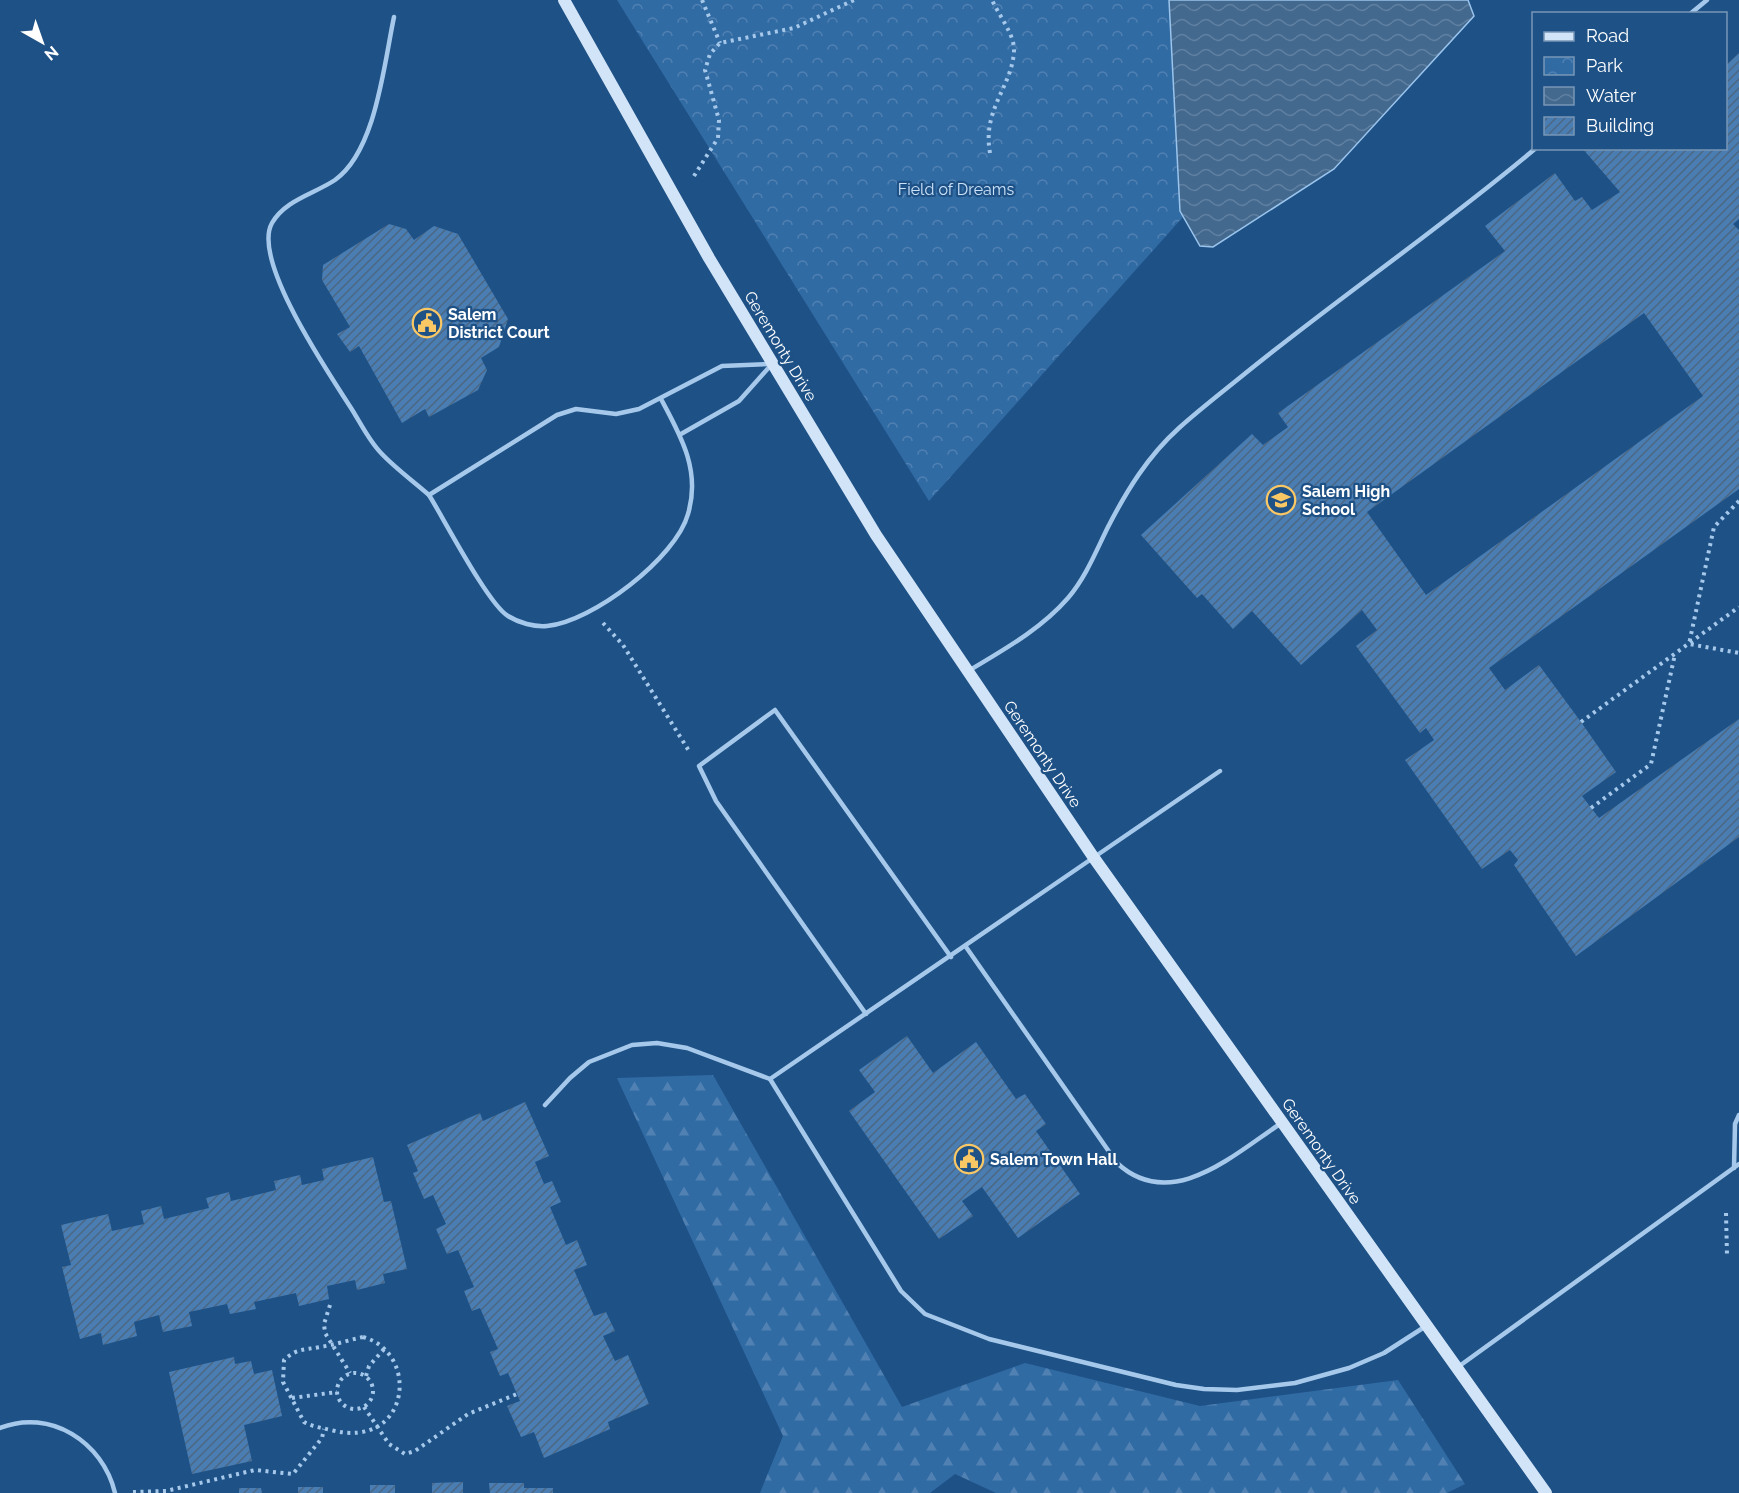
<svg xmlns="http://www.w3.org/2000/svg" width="1739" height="1493" font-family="Raleway,sans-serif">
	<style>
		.forest { fill: url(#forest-firs) }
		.park { fill: url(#park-crowns) }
		.water { fill: url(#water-waves); stroke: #9ac4ec; stroke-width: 1.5 }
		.building { fill: url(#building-hatch); fill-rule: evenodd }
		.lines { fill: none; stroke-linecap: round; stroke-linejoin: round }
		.path { stroke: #a6c9eb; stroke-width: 4; stroke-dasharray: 3 4.5; stroke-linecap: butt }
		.lane { stroke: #a6c9eb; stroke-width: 4.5 }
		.secondary { stroke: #d2e4f8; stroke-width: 12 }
		.labels { text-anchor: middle; stroke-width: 4.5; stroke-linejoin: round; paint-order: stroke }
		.park-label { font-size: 16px; fill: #cbe2f8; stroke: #1e5186 }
		.poi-label { font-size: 16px; font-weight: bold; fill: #fff; stroke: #1e5186; text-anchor: start }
		.street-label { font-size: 16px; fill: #fff; stroke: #1e5186 }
	</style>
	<defs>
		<pattern id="forest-firs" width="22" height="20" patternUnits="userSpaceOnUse" patternTransform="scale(1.5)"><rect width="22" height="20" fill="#316ba4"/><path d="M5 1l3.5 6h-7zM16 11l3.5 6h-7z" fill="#5081b2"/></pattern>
		<pattern id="park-crowns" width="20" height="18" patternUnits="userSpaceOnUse" patternTransform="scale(1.5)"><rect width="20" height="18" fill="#316ba4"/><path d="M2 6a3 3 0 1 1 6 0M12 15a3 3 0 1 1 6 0" fill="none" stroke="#5081b2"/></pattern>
		<pattern id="water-waves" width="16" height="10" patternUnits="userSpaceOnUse" patternTransform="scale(1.5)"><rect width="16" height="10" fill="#43698f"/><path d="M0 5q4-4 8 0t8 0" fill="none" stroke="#5f80a0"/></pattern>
		<pattern id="building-hatch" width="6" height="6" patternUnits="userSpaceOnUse" patternTransform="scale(1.5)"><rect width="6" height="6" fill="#4a7db1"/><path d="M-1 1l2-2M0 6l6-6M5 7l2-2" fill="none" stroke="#4b6784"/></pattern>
	</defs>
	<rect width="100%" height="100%" fill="#1e5186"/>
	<polygon class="forest" points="713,1075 902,1407 1025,1363 1200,1406 1398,1380 1465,1484 1447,1493 996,1493 955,1474 930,1493 760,1493 783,1436 617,1078"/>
	<polygon class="park" points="617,0 1377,0 929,501"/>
	<polygon class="water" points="1169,0 1468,0 1474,16 1334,169 1213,247 1200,246 1180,211"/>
	<g class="building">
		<path d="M1739 53V219L1733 224 1739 230V489L1489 668 1505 690 1539 665 1581 722 1616 772 1582 796 1599 818 1739 719V837L1576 956 1514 865 1518 860 1510 850 1482 869 1405 760 1434 740 1426 728 1420 733 1356 646 1377 630 1362 610 1301 665 1252 611 1233 629 1202 594 1197 598 1141 535 1252 434 1263 445 1288 427 1278 413 1505 251 1485 226 1555 173 1575 201 1582 197 1592 210 1620 192 1582 148H1726V65ZM1644 313 1703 396 1426 595 1367 512Z"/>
		<polygon points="389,224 406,229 414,240 434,226 458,234 508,319 499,347 481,358 487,370 478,390 429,417 425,409 402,423 359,346 350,352 337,334 350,327 322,280 323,265"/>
		<polygon points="907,1036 933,1073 976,1042 1016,1099 1025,1094 1046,1124 1036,1131 1080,1194 1018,1238 982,1187 962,1201 973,1216 939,1239 849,1111 875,1092 859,1070"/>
		<polygon points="525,1102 549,1156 535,1162 544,1184 552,1181 561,1202 550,1207 566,1245 577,1240 587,1265 574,1270 594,1316 606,1312 615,1331 603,1336 615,1361 628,1355 649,1404 608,1422 610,1429 544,1458 534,1432 521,1437 507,1406 520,1401 508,1373 500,1376 490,1352 498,1349 480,1308 472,1311 464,1291 474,1287 458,1250 447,1254 436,1229 446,1224 433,1195 424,1199 413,1173 418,1171 407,1145 480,1113 483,1121"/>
		<polygon points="373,1157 384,1202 391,1201 407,1269 383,1274 385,1283 357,1290 355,1280 327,1286 329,1299 299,1306 296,1293 254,1302 256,1309 230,1314 227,1304 189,1312 192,1326 163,1332 159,1315 134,1322 137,1336 103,1345 101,1333 80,1339 62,1267 71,1265 61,1225 108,1214 112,1231 144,1224 141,1211 161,1206 164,1219 209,1208 206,1198 229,1192 231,1201 276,1190 274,1181 300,1175 302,1185 324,1180 322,1169"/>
		<polygon points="234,1357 235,1364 251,1361 254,1374 272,1370 282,1416 244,1425 252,1461 192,1474 169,1372"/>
		<polygon points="463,1482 463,1493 432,1493 432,1483"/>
		<polygon points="489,1483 524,1483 524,1488 553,1488 553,1493 490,1493"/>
		<rect x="370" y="1485" width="25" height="8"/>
		<rect x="298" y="1487" width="25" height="6"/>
		<polygon points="239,1488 261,1488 262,1493 239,1493"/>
	</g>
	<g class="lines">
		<g class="path">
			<polyline points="702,0 720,43"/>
			<path d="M990 153C982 109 1012 87 1014 51 1015 35 998 14 992 0"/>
			<polyline points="694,176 718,138 719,120 705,70 710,54 720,43 794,28 854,0"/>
			<polyline points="1739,501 1714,527 1689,644 1739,653"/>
			<polyline points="603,623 623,645 689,751"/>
			<polyline points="1581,722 1739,607"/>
			<polyline points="1591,808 1651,764 1675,654"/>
			<polyline points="1726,1213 1727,1255"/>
			<polyline points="330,1305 324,1324 325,1333 350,1373"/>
			<path d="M363 1337C421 1353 410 1451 331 1430 322 1428 313 1427 304 1422L283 1382 284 1360C297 1348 305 1350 320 1347 334 1345 349 1340 363 1337Z"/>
			<circle cx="355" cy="1391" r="18"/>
			<polyline points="366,1376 369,1366 385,1348"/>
			<polyline points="292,1398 337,1392"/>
			<polyline points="364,1407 389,1444 405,1454 415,1451 468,1414 517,1394"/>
			<polyline points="133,1492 166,1491 255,1470 293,1474 322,1438 324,1429"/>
		</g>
		<g class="lane">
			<polyline points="1690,14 1707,0"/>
			<path d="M394 17C384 64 376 151 335 180 314 194 285 200 272 223 251 260 330 375 351 408 360 422 369 441 381 453 395 468 413 481 429 495"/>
			<path d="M661 399C681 436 701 471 688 514 676 558 592 622 547 626 534 627 519 623 508 616 488 604 444 519 429 495L557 415 576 409 616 414 639 409 722 366 770 364"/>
			<polyline points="681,434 739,401 772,364"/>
			<path d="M970 670C1005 649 1041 629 1068 598 1086 577 1096 551 1108 527 1127 490 1148 456 1179 428 1199 410 1221 393 1242 376 1338 298 1441 228 1536 148"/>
			<path d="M966 947 1117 1163C1171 1213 1233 1155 1280 1124"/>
			<polyline points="866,1014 716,801 699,766 775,710 951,957"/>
			<polyline points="770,1079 1220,771"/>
			<polyline points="545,1105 570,1078 589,1062 632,1045 657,1043 687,1048 770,1079 901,1291 925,1314 989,1339 1176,1385 1204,1389 1237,1390 1295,1383 1349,1368 1384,1353 1426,1326"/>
			<polyline points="1734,1168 1735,1124 1739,1115"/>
			<polyline points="1458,1367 1739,1164"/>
			<path d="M0 1428C50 1408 103 1442 115 1493"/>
		</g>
		<polyline class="secondary" points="564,0 709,258 876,535 1094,858 1546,1493"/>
	</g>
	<defs>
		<g id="civic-ring" transform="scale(1.5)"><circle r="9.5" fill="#1e5186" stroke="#fac765" stroke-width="1.5"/><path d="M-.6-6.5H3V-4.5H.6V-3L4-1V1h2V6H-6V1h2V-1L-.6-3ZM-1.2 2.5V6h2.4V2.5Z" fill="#fac765"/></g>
		<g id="school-ring" transform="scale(1.5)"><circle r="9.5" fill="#1e5186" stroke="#fac765" stroke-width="1.5"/><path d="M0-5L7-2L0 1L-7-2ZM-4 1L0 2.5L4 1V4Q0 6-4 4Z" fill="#fac765"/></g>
	</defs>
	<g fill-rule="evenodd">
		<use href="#civic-ring" x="427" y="323"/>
		<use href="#school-ring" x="1281" y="500"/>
		<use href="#civic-ring" x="969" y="1159"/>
	</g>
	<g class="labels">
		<g class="park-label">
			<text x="956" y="195">Field of Dreams</text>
		</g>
		<g class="poi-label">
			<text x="448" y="320">Salem<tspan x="448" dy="18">District Court</tspan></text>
			<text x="1302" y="497">Salem High<tspan x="1302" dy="18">School</tspan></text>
			<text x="990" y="1165">Salem Town Hall</text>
		</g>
		<g class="street-label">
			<text transform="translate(781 346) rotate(59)" y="6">Geremonty Drive</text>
			<text transform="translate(1043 754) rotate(56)" y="6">Geremonty Drive</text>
			<text transform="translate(1322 1151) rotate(55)" y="6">Geremonty Drive</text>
		</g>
	</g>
	<rect x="1532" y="12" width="195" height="138" fill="#1e5186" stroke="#7897b6" stroke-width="1.5"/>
	<rect x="1544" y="32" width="30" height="9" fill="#d2e4f8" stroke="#7897b6" stroke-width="1.5"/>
	<text x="1586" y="42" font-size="18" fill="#ffffff">Road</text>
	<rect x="1544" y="57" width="30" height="18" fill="url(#park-crowns)" stroke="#7897b6" stroke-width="1.5"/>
	<text x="1586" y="72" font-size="18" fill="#ffffff">Park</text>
	<rect x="1544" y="87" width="30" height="18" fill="url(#water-waves)" stroke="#7897b6" stroke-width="1.5"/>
	<text x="1586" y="102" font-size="18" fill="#ffffff">Water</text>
	<rect x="1544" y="117" width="30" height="18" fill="url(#building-hatch)" stroke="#7897b6" stroke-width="1.5"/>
	<text x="1586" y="132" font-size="18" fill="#ffffff">Building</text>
	<g transform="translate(42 42) rotate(140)" stroke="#1e5186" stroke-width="4.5" paint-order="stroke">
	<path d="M0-4.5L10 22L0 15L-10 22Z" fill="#ffffff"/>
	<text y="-9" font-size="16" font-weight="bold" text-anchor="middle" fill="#ffffff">N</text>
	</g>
</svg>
